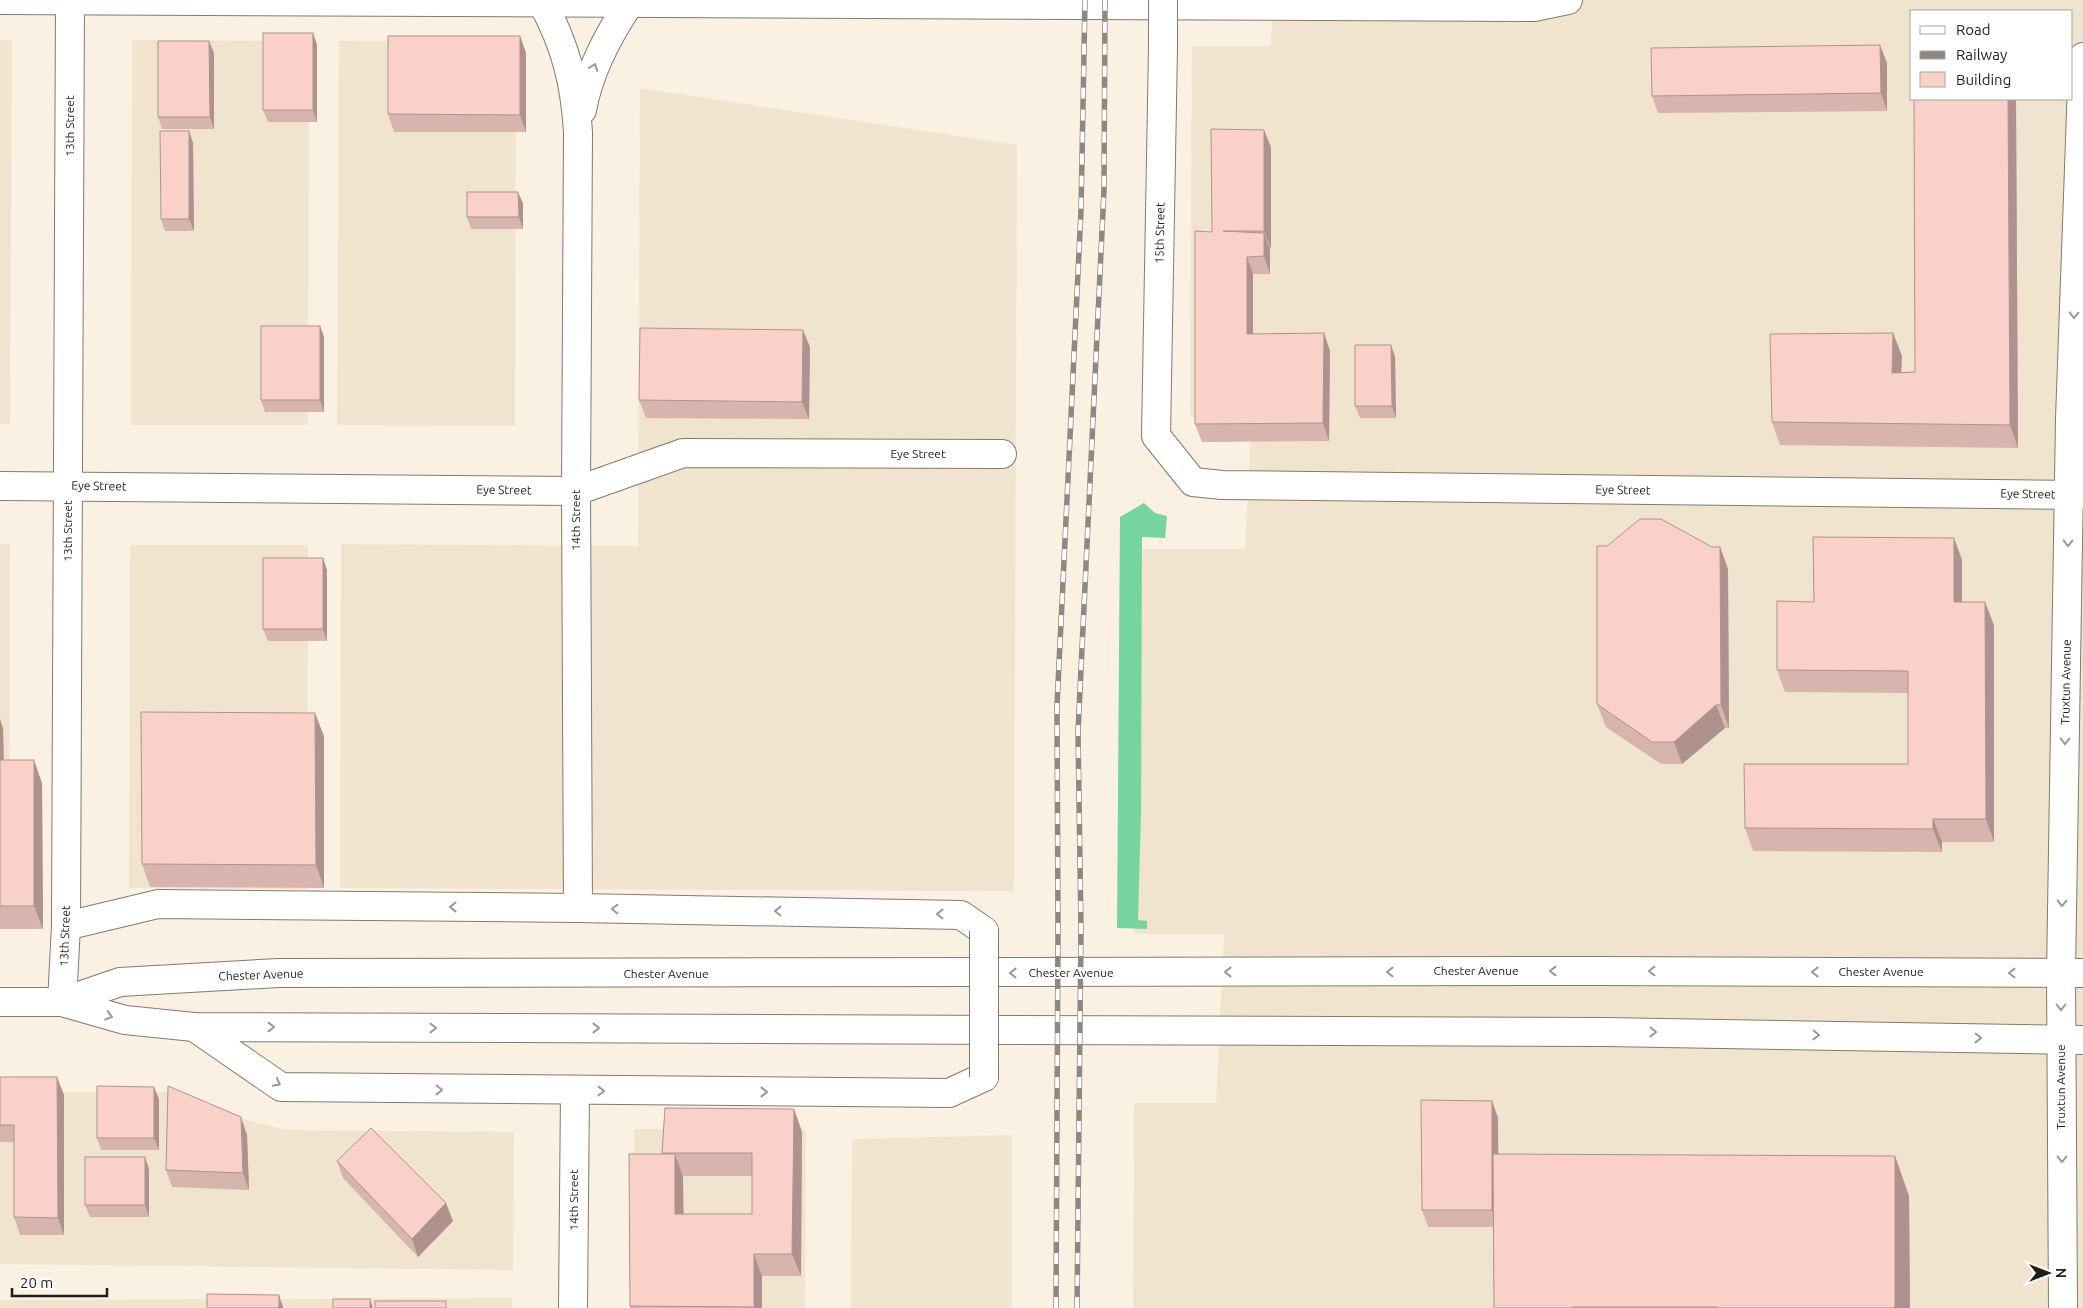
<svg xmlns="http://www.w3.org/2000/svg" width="2083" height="1308" font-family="Ubuntu,sans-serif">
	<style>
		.built { fill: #f0e4ce; fill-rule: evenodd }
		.forest { fill: #75d49f }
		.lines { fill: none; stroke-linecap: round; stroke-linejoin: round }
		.minor-casing { stroke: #827b6d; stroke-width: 30 }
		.tertiary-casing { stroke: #827b6d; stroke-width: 30 }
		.secondary-casing { stroke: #827b6d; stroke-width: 30 }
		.minor { stroke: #fff; stroke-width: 28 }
		.tertiary { stroke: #fff; stroke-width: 28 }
		.secondary { stroke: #fff; stroke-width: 28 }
		.rail-casing { stroke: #8e887e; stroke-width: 5.5 }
		.rail { stroke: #fff; stroke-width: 4; stroke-dasharray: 11; stroke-linecap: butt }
		.minor-bridge-casing { stroke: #827b6d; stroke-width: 30; stroke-linecap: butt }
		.minor-bridge { stroke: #fff; stroke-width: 28 }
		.wall { fill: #d7b4ad; fill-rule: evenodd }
		.shaded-wall { fill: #af928d }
		.building { fill: #fad1c9; stroke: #af928d }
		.oneway { stroke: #9b9997 }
		.labels { text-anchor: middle; stroke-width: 4; stroke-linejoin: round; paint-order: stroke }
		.street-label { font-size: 12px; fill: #201d18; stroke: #fff }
	</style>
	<rect width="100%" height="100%" fill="#faf1e2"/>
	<g class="built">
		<path d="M1273 0H2083V1308H1133L1134 1103H1216L1224 934H1134L1136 549H1245L1251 430 1205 429 1190 414 1192 46H1271ZM1912 11H2072V99H1912Z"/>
		<polygon points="0,40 12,40 10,424 0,424"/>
		<polygon points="132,40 309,41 308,425 131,425"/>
		<polygon points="339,41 516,42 515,426 337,425"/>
		<polygon points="640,88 1017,145 1014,891 340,888 341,544 638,546"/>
		<polygon points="0,544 10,544 9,928 0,928"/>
		<polygon points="130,545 308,545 307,889 129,888"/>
		<polygon points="0,1092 172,1092 254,1122 287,1130 514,1132 513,1270 0,1264"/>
		<polygon points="634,1129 806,1129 805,1308 634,1308"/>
		<polygon points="1012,1135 1012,1308 851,1308 852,1139"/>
		<polygon points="512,1298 512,1308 0,1308 0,1300"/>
	</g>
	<polygon class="forest" points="1144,503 1155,513 1167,516 1165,538 1142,537 1141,811 1138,920 1147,921 1147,929 1117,928 1120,517"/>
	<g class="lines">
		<g class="minor-casing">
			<g id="minor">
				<path d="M543 4C566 47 575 83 578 132L576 491 578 908"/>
				<polyline points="1163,47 1156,436 1193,482 1222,485 2083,495"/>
				<path d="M582 110C589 71 607 37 629 4"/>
				<polyline points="0,486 576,491 683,453 1002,454"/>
				<polyline points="66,926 158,904 578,908 961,915 984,931"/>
				<polyline points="62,1002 66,926 70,0"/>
				<polyline points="194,1027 281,1087 949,1093 984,1077"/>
				<polyline points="573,1308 575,1091"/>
			</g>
		</g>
		<g class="tertiary-casing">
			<polyline id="tertiary" points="0,0 1534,7 1568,0"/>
		</g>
		<g class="secondary-casing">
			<g id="secondary">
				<polyline points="0,1002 62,1002 125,1020 194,1027 1605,1032 2083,1040"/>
				<polyline points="62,1002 120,982 278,973 1601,971 2083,973"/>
				<polyline points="2063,1308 2061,973 2070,419 2083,57"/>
			</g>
		</g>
		<use href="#minor" class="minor"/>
		<use href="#tertiary" class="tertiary"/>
		<use href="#secondary" class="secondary"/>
		<g class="rail-casing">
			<g id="rail">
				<polyline points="1056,1308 1058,929 1057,705 1081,211 1085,0"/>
				<polyline points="1077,1308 1081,929 1078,732 1104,190 1105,0"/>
			</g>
		</g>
		<use href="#rail" class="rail"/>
		<g class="minor-bridge-casing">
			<g id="minor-bridge">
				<polyline points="1163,47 1163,0"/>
				<polyline points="984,931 984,1077"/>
			</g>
		</g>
		<use href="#minor-bridge" class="minor-bridge"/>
	</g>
	<g class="wall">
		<polygon points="313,33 317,45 317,122 268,122 263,110"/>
		<polygon points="520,36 526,53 526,132 394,132 388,114"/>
		<polygon points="214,53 214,129 162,129 158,117"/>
		<polygon points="1887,63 1887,111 1658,113 1652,96"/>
		<polygon points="1914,99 2016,99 2018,448 1780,445 1772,422 1893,333 1902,356 1901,373 1915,372"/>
		<polygon points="189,131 193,143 194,231 165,231 161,219"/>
		<polygon points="1271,147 1271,249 1269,249 1270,274 1253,274 1253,334 1324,333 1330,351 1329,441 1202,442 1195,424 1212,232"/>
		<polygon points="523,203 523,229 471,229 467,217"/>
		<polygon points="320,326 324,337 324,412 265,412 261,400"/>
		<polygon points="1391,345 1395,357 1396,418 1360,418 1355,406"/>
		<polygon points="810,347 809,419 646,418 639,400"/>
		<polygon points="1954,538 1962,560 1962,602 1994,625 1994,842 1942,842 1942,852 1753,851 1745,828 1908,764 1908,693 1785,692 1777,670 1814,602"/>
		<polygon points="1712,547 1720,547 1728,569 1729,728 1725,728 1682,764 1661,764 1606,727 1597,704"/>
		<polygon points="327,570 327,641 268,641 263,629"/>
		<polygon points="0,719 3,729 4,760 42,783 43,929 0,929"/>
		<polygon points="324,736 324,888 150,887 142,864"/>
		<polygon points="0,1077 64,1095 64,1235 20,1235 14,1217 14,1142 0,1142"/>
		<polygon points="159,1099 159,1150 101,1150 97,1138"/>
		<polygon points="1492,1101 1498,1118 1498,1154 1895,1156 1909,1196 1910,1308 1494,1308 1494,1227 1428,1227 1422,1210"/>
		<path d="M794 1109 802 1132 801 1276H762V1308H630V1306L662 1154V1153ZM682 1176H752V1214H683Z"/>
		<polygon points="247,1135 249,1190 172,1187 166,1170"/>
		<polygon points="337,1161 453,1221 418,1257 343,1178"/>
		<polygon points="149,1169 149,1217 90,1217 85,1205"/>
	</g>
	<g class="shaded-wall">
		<polygon points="313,33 317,45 317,122 313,110"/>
		<polygon points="520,36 526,53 526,132 520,115"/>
		<polygon points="209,41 214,53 214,129 210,117"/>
		<polygon points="1880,45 1887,63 1887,111 1881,93"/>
		<polygon points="2008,99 2016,99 2018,448 2010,425"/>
		<polygon points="1264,130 1271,147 1271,249 1264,231"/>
		<polygon points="189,131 193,143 194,231 189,219"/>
		<polygon points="518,192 523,203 523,229 519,217"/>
		<polygon points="1264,233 1270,250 1270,274 1264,256"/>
		<polygon points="1247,257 1253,274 1253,352 1247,334"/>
		<polygon points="320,326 324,337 324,412 320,400"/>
		<polygon points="803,330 810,347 809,419 802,402"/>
		<polygon points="1324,333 1330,351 1329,441 1323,423"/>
		<polygon points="1893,333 1902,356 1900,396 1892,373"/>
		<polygon points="1391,345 1395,357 1396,418 1392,406"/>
		<polygon points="1954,538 1962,560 1962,625 1954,602"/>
		<polygon points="1720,547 1728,569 1729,728 1721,705"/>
		<polygon points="323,558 327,570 327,641 323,629"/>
		<polygon points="1985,602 1994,625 1994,842 1986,819"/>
		<polygon points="1716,705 1725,728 1682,764 1674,742"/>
		<polygon points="315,713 324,736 324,888 316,865"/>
		<polygon points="0,719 3,729 4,777 0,766"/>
		<polygon points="34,760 42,783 43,929 34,906"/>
		<polygon points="1933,819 1942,842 1942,852 1933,829"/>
		<polygon points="57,1077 64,1095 64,1235 58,1218"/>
		<polygon points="154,1087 159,1099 159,1150 154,1138"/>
		<polygon points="1492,1101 1498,1118 1499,1227 1492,1210"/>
		<polygon points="794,1109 802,1132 801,1276 792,1254"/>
		<polygon points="241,1117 247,1135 249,1190 243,1173"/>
		<polygon points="675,1154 683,1177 684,1237 675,1214"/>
		<polygon points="1895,1156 1909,1196 1910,1308 1895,1308"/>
		<polygon points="145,1157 149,1169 149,1217 145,1205"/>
		<polygon points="446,1203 453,1221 418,1257 412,1239"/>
		<polygon points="754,1254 762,1276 762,1308 755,1308 754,1307"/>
		<polygon points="279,1295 283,1307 283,1308 279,1308"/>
		<polygon points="370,1299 373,1308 370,1308"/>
	</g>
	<g class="building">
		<rect x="263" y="33" width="50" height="77"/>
		<polygon points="388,36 520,36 520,115 388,114"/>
		<polygon points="158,41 209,41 210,117 158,117"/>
		<polygon points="1880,45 1881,93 1652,96 1651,48"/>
		<polygon points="1914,99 2008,99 2010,425 1772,422 1770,334 1893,333 1892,373 1915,372"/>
		<polygon points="1211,129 1264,130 1264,231 1223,231 1264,233 1264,256 1247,257 1247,334 1324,333 1323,423 1195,424 1195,231 1212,232"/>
		<polygon points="160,131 189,131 189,219 161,219"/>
		<polygon points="467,192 518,192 519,217 467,217"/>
		<rect x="261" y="326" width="59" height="74"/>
		<polygon points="640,328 803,330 802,402 639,400"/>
		<polygon points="1355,345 1391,345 1392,406 1355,406"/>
		<polygon points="1640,519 1661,519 1712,547 1720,547 1721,705 1716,705 1674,742 1652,742 1597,704 1597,546 1607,546"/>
		<polygon points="1813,537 1954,538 1954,602 1985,602 1986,819 1933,819 1933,829 1745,828 1744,764 1908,764 1908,671 1777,670 1777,601 1814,602"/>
		<rect x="263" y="558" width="60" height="71"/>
		<polygon points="141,712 315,713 316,865 142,864"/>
		<rect x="0" y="760" width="34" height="146"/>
		<polygon points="0,1077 57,1077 58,1218 14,1217 14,1125 0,1125"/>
		<polygon points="97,1086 154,1087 154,1138 97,1138"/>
		<polygon points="168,1086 241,1117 243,1173 166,1170"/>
		<polygon points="1421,1100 1492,1101 1492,1210 1422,1210"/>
		<polygon points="665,1108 794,1109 792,1254 754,1254 754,1307 630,1306 629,1154 675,1154 675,1214 752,1214 752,1153 662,1153"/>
		<polygon points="371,1128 446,1203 412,1239 337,1161"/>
		<polygon points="1493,1154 1895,1156 1895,1308 1718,1308 1718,1307 1572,1307 1572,1308 1494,1308"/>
		<rect x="85" y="1157" width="60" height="48"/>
		<polygon points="207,1294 279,1295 279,1308 207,1308"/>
		<rect x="333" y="1299" width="37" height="9"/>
		<rect x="375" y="1301" width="71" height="7"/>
	</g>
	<defs><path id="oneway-chevron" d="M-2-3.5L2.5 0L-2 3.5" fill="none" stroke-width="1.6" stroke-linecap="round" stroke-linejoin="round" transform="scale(1.25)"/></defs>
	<g class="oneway">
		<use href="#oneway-chevron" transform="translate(594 67) rotate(-70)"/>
		<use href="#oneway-chevron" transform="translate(2074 315) rotate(92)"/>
		<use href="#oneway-chevron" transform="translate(2068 543) rotate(91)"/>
		<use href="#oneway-chevron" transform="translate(2065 741) rotate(91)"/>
		<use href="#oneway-chevron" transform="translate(2062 903) rotate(91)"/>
		<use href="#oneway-chevron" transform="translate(453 907) rotate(-180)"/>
		<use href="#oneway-chevron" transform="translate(615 909) rotate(-179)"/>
		<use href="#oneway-chevron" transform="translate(778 911) rotate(-179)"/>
		<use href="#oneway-chevron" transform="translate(940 914) rotate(-179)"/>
		<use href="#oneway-chevron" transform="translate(1553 971) rotate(180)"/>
		<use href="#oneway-chevron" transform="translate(1652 971) rotate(-180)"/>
		<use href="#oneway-chevron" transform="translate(1228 972) rotate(180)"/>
		<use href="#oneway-chevron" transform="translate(1390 972) rotate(180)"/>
		<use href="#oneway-chevron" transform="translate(1815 972) rotate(-180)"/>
		<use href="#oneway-chevron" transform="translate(1013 973) rotate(180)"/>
		<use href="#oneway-chevron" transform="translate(2012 973) rotate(-180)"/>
		<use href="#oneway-chevron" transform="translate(2061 1007) rotate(90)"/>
		<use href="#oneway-chevron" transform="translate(109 1016) rotate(16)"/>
		<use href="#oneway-chevron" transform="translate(271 1027)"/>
		<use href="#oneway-chevron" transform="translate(433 1028)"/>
		<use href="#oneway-chevron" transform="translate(596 1028)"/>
		<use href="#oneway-chevron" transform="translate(1653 1032) rotate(1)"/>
		<use href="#oneway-chevron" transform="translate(1816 1035) rotate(1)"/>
		<use href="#oneway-chevron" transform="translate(1978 1038) rotate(1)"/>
		<use href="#oneway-chevron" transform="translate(277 1083) rotate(28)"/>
		<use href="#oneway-chevron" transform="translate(439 1090) rotate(1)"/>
		<use href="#oneway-chevron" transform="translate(601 1091)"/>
		<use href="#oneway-chevron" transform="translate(764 1092)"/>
		<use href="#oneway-chevron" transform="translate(2062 1159) rotate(90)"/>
	</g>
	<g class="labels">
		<g class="street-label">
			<text transform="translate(70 126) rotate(-90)" y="4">13th Street</text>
			<text transform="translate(1160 233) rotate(-89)" y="4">15th Street</text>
			<text x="918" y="458">Eye Street</text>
			<text transform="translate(99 486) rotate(1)" y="4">Eye Street</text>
			<text transform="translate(504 490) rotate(1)" y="4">Eye Street</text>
			<text transform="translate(1623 490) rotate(1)" y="4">Eye Street</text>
			<text transform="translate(2028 494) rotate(1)" y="4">Eye Street</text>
			<text transform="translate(576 520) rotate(-90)" y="4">14th Street</text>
			<text transform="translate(68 531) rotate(-90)" y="4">13th Street</text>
			<text transform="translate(2066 682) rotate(-89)" y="4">Truxtun Avenue</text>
			<text transform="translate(65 936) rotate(-88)" y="4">13th Street</text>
			<text x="1476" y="975">Chester Avenue</text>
			<text x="1881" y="976">Chester Avenue</text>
			<text x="1071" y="977">Chester Avenue</text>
			<text x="666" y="978">Chester Avenue</text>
			<text transform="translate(261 975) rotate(-2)" y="4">Chester Avenue</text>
			<text transform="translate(2061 1087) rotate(-90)" y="4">Truxtun Avenue</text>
			<text transform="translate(574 1200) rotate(-90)" y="4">14th Street</text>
		</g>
	</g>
	<rect x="1910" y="10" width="162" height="90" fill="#ffffff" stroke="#a6a5a3"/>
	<rect x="1920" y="26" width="25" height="8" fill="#ffffff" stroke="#a6a5a3"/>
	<text x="1956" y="35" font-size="15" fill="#201d18">Road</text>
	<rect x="1920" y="51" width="25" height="8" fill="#8e887e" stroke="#a6a5a3"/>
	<text x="1956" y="60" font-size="15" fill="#201d18">Railway</text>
	<rect x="1920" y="72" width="25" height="15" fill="#fad1c9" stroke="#a6a5a3"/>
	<text x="1956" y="85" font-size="15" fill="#201d18">Building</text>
	<g transform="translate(2048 1273) rotate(90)" stroke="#ffffff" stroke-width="4" paint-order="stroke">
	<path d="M0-4L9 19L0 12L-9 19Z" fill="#201d18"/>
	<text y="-8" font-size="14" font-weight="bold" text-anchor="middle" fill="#201d18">N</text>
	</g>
	<path d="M12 1288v8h95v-8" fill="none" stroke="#201d18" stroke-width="2.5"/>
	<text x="20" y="1288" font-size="15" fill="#201d18" stroke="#ffffff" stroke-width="4" paint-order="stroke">20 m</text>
</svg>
